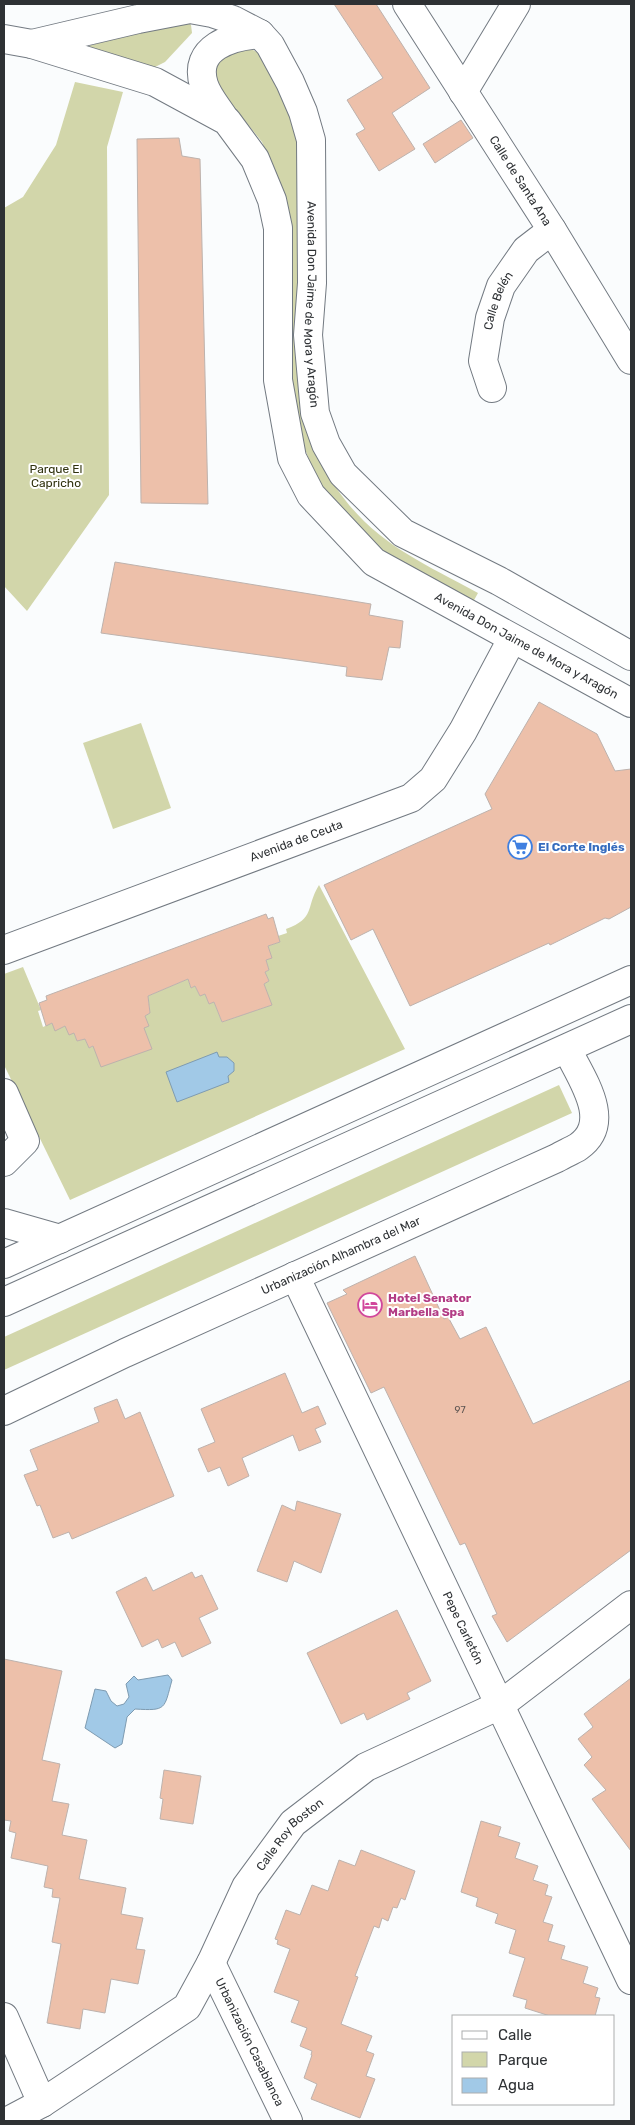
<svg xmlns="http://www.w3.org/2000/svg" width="635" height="2125" font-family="Rubik,sans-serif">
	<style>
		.green { fill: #d2d6aa }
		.water { fill: #a1c9e7; stroke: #7e9bb1 }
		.building { fill: #edc0aa; stroke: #bdb2ad }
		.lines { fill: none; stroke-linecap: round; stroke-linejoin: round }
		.minor-casing { stroke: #737a82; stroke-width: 30 }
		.primary-casing { stroke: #737a82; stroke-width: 30 }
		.minor { stroke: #fff; stroke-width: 28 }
		.primary { stroke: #fff; stroke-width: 28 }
		.labels { text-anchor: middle; stroke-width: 4; stroke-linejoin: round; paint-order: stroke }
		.number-label { font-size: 10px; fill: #5e5552 }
		.street-label { font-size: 12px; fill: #2e3134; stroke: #fff }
		.park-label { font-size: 12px; fill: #30320e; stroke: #fff }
		.shop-label { font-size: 12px; font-weight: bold; fill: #366cbe; stroke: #fff; text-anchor: start }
		.hotel-label { font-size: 12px; font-weight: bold; fill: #b23c85; stroke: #fff; text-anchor: start }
	</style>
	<rect width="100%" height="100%" fill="#fafcfd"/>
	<g class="green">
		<path d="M188 23 191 25 192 33 165 62 155 67 91 53 84 48C88 44 177 24 188 23Z"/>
		<path d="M249 48 257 52 266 60 295 127 301 166 322 464C361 537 410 556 478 593L473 602 385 554 323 488 312 468 297 427 291 401 284 199 279 181 262 142 241 116 218 94 214 68 223 53Z"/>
		<polygon points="75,82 123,92 107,147 109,495 27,611 4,586 4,208 23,197 56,145"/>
		<polygon points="141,723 171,808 113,829 83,743"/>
		<path d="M319 885 405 1049 70 1200 4 1065V974L23 967 41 1010 38 1011 43 1027 52 1023 55 1030 65 1026 74 1033 77 1041 85 1039 89 1048 148 1026 145 1016 150 1013 148 996 188 979 191 988 195 986 200 996 205 994 209 1004 214 1002 222 1022 271 1005 264 984 269 981 265 972 269 970 266 960 271 958 268 946 280 942 278 936 287 933 286 929C316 918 305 908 319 885Z"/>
		<polygon points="559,1085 572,1113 4,1370 4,1337"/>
	</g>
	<g class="water">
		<polygon points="217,1052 219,1057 227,1057 234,1063 234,1071 228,1076 229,1082 177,1102 166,1072"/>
		<path d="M168 1675 172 1680C164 1709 167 1711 135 1709L127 1717 122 1744 115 1748 85 1728 95 1689 106 1691 111 1701 117 1706 124 1704 129 1697 126 1684 134 1676 138 1680Z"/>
	</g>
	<g class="building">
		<polygon points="334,4 376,4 430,88 392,113 415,149 379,171 356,134 365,129 347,100 383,78"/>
		<polygon points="461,120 473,138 435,163 423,144"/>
		<polygon points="179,138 182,156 200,159 208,504 141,503 137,139"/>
		<polygon points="115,562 371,604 369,615 403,621 400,648 389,647 382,680 346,676 347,667 101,633"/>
		<polygon points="539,702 597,734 615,771 631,769 631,907 609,919 605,918 550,945 549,943 410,1006 373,929 351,940 324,885 492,809 485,794"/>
		<polygon points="266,914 268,919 273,917 280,942 268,946 272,958 266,960 269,970 265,972 269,981 264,984 272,1005 222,1022 214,1002 209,1004 205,994 200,996 195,986 191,988 188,979 148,996 150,1013 145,1016 149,1026 144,1028 152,1049 101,1067 93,1046 89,1048 85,1039 77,1041 74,1033 69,1035 65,1026 55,1031 52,1023 46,1026 39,1003 47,1000 46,996"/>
		<polygon points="415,1256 444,1319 448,1317 460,1339 486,1327 533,1424 631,1380 631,1550 507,1642 492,1616 497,1614 465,1543 460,1545 384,1387 371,1393 327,1303 347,1294 343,1290"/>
		<polygon points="285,1373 302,1413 318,1406 326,1424 315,1429 321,1442 299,1451 293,1435 242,1458 249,1476 228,1486 220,1467 208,1472 198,1449 215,1442 201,1409"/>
		<polygon points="117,1399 125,1419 140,1412 174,1496 72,1539 69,1532 53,1538 40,1505 37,1506 24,1475 38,1470 30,1450 99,1422 94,1408"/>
		<polygon points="297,1501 341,1514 321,1573 294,1561 287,1582 257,1571 282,1505 295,1511"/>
		<polygon points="192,1572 195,1578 202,1575 218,1609 199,1618 211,1643 182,1657 175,1642 162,1648 158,1639 142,1647 116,1592 146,1577 153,1591"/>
		<polygon points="397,1610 431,1681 407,1693 410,1699 367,1720 364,1713 341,1724 307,1653"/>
		<polygon points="4,1659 62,1671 42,1760 60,1764 52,1801 69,1804 62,1835 87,1840 79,1879 126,1888 121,1914 143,1918 136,1949 145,1950 138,1984 111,1979 105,2013 83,2009 80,2029 47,2023 61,1944 52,1942 60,1898 52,1897 53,1889 44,1887 48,1866 11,1858 16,1833 9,1831 11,1821 4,1820"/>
		<polygon points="631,1678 631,1851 592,1799 606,1790 584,1765 592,1757 578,1739 593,1727 584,1714"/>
		<polygon points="164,1770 201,1776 193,1824 160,1819 163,1799 160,1798"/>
		<polygon points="481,1821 501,1827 498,1836 520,1843 515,1858 538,1866 533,1880 548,1885 545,1895 552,1897 543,1922 553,1925 548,1941 565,1946 561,1959 588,1967 583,1983 598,1988 595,1997 600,1998 595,2016 550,2016 525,2008 527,2000 513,1996 525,1958 509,1953 516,1930 495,1923 498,1914 476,1906 478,1898 461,1892"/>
		<polygon points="361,1850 415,1871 405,1900 401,1898 397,1908 393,1907 388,1921 382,1918 379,1928 374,1926 355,1976 358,1977 341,2024 372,2036 366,2051 374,2054 366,2076 375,2079 360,2118 311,2099 317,2084 304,2078 312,2055 311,2055 312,2051 300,2046 307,2028 291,2022 299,2001 274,1992 290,1949 277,1944 278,1940 275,1939 286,1910 300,1915 312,1885 328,1891 339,1860 355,1866"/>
	</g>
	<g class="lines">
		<g class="minor-casing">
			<g id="minor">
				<path id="s1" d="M407 4 552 230 631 360"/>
				<path id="s2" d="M4 39 32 44 155 82 227 121 255 159 272 200 278 228V380L292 458 311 495 374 562 631 703"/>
				<path id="s3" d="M32 44 138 19 190 9 212 13 233 20 260 34 270 45 290 82 303 112 311 140 312 283 308 335 315 413 326 444 343 474 403 533 499 581 631 656"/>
				<polyline points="463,92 516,4"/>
				<path d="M224 118C217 107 208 97 204 85 192 47 232 36 260 34"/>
				<path id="s4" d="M492 388 483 361 490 318 501 286 526 250 552 230"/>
				<path id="s5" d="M4 950 411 798 433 779 463 731 512 639"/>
				<polyline points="4,1093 25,1141 4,1162"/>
				<polyline points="4,1223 60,1239"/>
				<path id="s6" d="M295 1276 631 1980"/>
				<path id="s7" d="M4 1411 125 1353 557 1158C564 1154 571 1151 578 1147 614 1122 581 1078 567 1049"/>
				<path id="s8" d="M211 1963 288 2121"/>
				<polyline points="4,2017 42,2103"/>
				<path id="s9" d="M8 2121 42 2103 187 2007 211 1963 246 1887 293 1823 366 1767 500 1705 631 1605"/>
			</g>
		</g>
		<g class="primary-casing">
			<g id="primary">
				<polyline points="4,1264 631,980"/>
				<polyline points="4,1302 631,1019"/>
			</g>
		</g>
		<use href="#minor" class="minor"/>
		<use href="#primary" class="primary"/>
	</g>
	<defs>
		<g id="supermarket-ring" transform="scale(1.25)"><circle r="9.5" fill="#fff" stroke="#3f7fe0" stroke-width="1.5"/><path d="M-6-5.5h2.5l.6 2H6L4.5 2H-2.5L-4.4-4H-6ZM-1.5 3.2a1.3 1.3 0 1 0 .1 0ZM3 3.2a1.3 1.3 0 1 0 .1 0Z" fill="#3f7fe0"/></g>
		<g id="hotel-ring" transform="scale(1.25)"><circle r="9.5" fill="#fff" stroke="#d1479c" stroke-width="1.5"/><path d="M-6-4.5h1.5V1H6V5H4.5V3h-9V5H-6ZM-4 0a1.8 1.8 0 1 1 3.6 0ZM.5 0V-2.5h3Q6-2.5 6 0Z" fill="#d1479c"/></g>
	</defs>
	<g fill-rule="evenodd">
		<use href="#supermarket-ring" x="520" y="847"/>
		<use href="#hotel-ring" x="370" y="1305"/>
	</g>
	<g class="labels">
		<g class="number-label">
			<text x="460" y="1413">97</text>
		</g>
		<g class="street-label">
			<text dy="4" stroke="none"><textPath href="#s1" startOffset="210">Calle de Santa Ana</textPath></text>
			<text dy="4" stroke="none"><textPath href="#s4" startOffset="91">Calle Belén</textPath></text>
			<text dy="4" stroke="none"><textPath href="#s3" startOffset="520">Avenida Don Jaime de Mora y Aragón</textPath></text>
			<text dy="4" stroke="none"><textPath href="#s2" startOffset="898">Avenida Don Jaime de Mora y Aragón</textPath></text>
			<text dy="4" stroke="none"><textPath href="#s5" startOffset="312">Avenida de Ceuta</textPath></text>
			<text dy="4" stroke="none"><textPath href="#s7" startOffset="371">Urbanización Alhambra del Mar</textPath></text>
			<text dy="4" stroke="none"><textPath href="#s6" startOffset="390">Pepe Carletón</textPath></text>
			<text dy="4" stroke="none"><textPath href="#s9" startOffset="415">Calle Roy Boston</textPath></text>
			<text dy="4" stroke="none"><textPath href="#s8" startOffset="88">Urbanización Casablanca</textPath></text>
		</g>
		<g class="park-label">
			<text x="56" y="473">Parque El<tspan x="56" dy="14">Capricho</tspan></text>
		</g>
		<g class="shop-label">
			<text x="538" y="851">El Corte Inglés</text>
		</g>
		<g class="hotel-label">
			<text x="388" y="1302">Hotel Senator<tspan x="388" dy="14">Marbella Spa</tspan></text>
		</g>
	</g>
	<rect width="635" height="2125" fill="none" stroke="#2e3134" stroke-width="10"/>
	<rect x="452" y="2015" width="162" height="90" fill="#ffffff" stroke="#abadae"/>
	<rect x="462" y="2031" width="25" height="8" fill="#ffffff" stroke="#abadae"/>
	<text x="498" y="2040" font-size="15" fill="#2e3134">Calle</text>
	<rect x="462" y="2052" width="25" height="15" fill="#d2d6aa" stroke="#abadae"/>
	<text x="498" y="2065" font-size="15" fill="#2e3134">Parque</text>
	<rect x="462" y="2078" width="25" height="15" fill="#a1c9e7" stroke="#abadae"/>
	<text x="498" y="2090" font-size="15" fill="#2e3134">Agua</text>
</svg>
